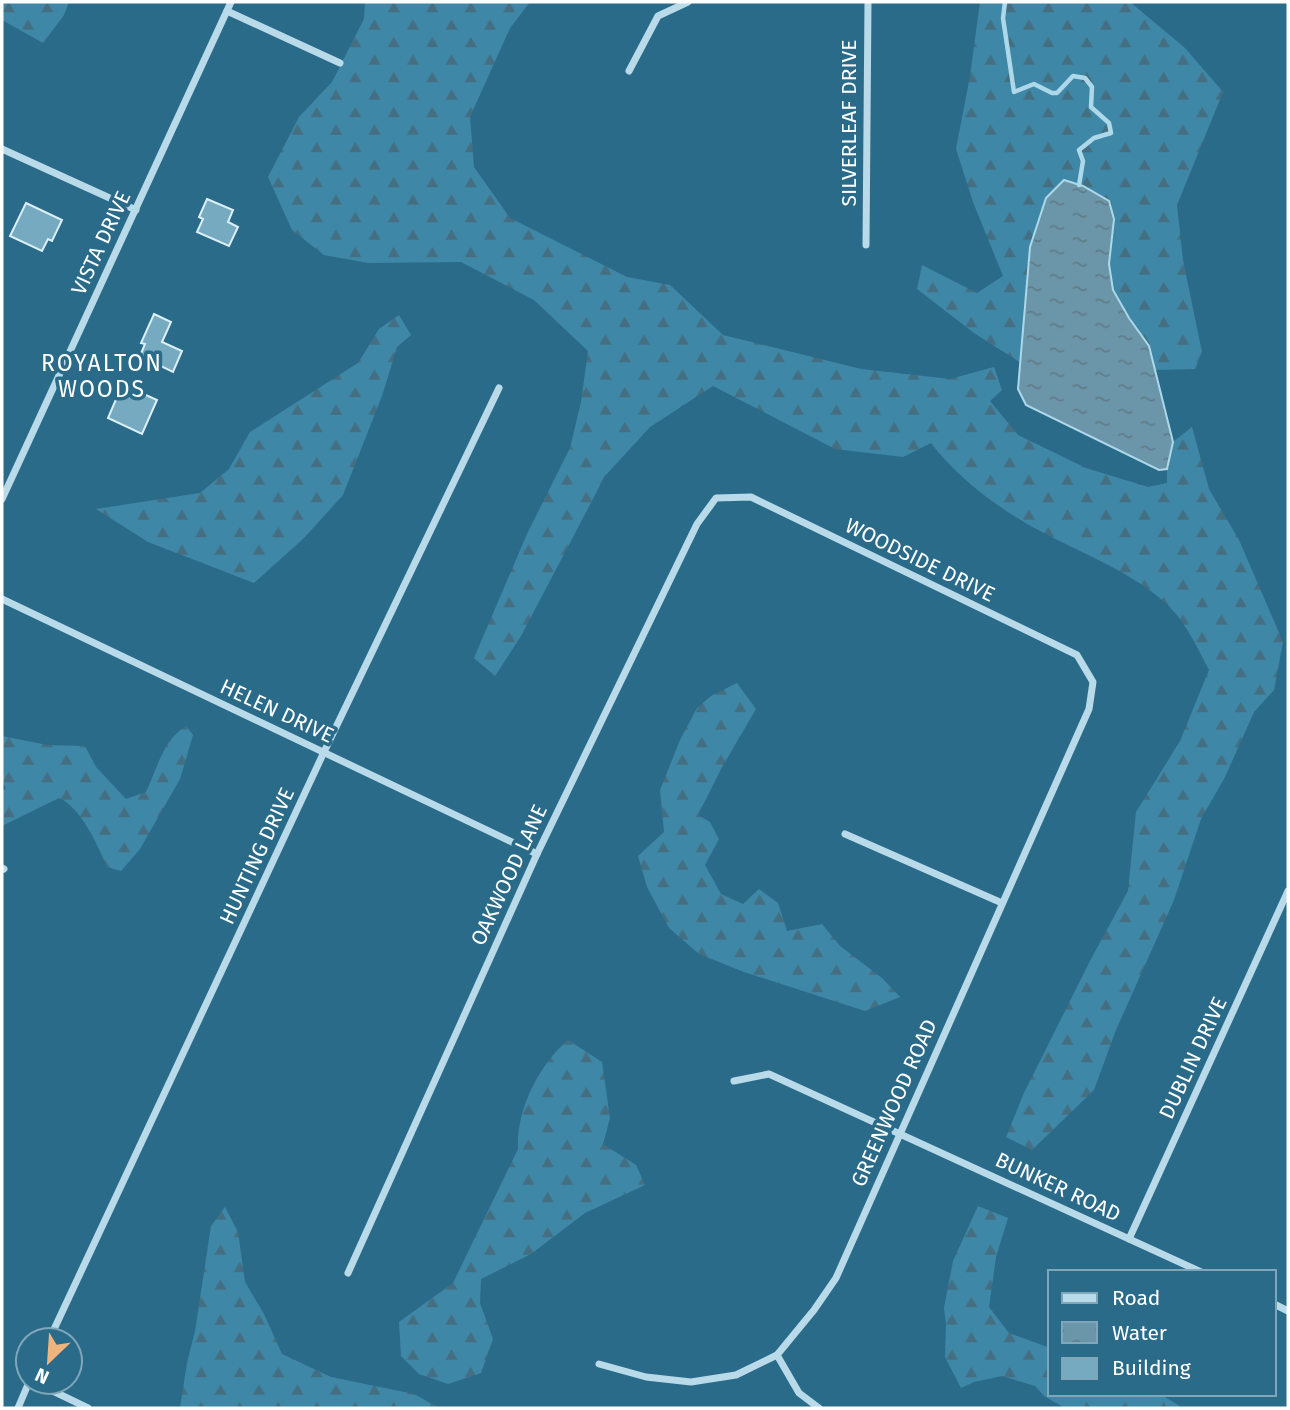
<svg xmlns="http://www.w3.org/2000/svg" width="1290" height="1410" font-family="'Fira Sans',sans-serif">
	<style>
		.forest { fill: url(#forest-firs) }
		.water { fill: url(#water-ripples); stroke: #add8e9; stroke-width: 2 }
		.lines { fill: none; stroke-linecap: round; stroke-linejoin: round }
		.stream { stroke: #add8e9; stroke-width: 4.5 }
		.building { fill: #76aac1; stroke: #dceff7; stroke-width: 2 }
		.minor { stroke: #b8dae9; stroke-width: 7 }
		.labels { text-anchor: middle; stroke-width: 7; stroke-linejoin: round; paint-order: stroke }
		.street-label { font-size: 21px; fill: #fff; stroke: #2a6b8a }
		.neighbourhood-label { font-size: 23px; letter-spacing: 2px; fill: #fff; stroke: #2a6b8a }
	</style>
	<defs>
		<pattern id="forest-firs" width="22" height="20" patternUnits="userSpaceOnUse" patternTransform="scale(1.75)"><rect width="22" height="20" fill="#3f87a6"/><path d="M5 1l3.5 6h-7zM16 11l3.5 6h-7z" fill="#446f82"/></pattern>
		<pattern id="water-ripples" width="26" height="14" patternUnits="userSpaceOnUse" patternTransform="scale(1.75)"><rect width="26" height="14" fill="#6b96a9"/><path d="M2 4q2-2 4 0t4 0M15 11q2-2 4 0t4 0" fill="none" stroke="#607c88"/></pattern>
	</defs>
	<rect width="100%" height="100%" fill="#2a6b8a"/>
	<g class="forest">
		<polygon points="2,2 69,2 64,15 43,43 2,20"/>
		<path d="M365 2H530L510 28 470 117 474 167 510 218 627 277 670 285 723 335 861 369 950 379 994 367 1002 390 990 401 1018 435 1086 468 1148 487 1167 483V469L1173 442 1192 427 1209 489 1239 540 1283 642 1274 690 1254 712 1225 777 1201 819 1174 900 1116 1030 1094 1090 1032 1150 1006 1137 1024 1093 1091 959 1128 891 1136 812 1180 741 1209 670C1196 645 1184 618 1161 599 1118 563 1063 547 1016 517 986 499 952 471 931 443L903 457 835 449 713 386 650 427 605 476 521 636 495 676 474 658 527 534 570 448 581 402 588 351 534 300 461 262 368 263 324 255 292 230 268 177 299 117 332 82 364 19Z"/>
		<polygon points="980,2 1130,2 1185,48 1223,92 1177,205 1183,260 1202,352 1195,369 1155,370 1149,346 1129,318 1113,290 1109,264 1113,225 1083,186 1064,181 1046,198 1021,363 974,333 917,289 922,265 977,293 1003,276 973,202 956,149 970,76"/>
		<polygon points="399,315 411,335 397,347 382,396 343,495 304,538 254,583 148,542 96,509 200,493 229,469 250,432 358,363 379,329"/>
		<polygon points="737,683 756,709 721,769 698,815 710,822 719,839 705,865 721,894 743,904 759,889 778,903 787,931 822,924 840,946 882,978 900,997 865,1011 744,972 699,954 669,928 647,887 638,856 664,832 660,790 680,740 697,708 711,696"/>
		<path d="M186 726 193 735 180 779 140 849 121 871 107 867C98 846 81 807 59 798L2 826V792L6 788 2 781V736L47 745 85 746 96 767 126 799 146 792C157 769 163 740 186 726Z"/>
		<path d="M568 1040 602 1062 610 1118 603 1144 636 1165 645 1185 585 1213 531 1254 481 1279 480 1303 493 1339 481 1373 448 1384 419 1374 401 1356 399 1322 453 1283 518 1149C516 1110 539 1065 568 1040Z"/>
		<polygon points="978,1206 1008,1218 996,1257 989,1307 1009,1333 1050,1348 1050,1394 1160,1394 1183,1408 1065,1408 1044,1396 1035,1386 1002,1376 974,1382 961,1388 945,1357 946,1324 944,1308 953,1261"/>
		<polygon points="225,1207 238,1232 245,1282 264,1314 282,1354 331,1377 414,1394 439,1408 180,1408 187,1363 195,1331 211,1226"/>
	</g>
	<polygon class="water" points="1064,180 1083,186 1109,201 1114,219 1109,264 1113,290 1129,318 1149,346 1173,442 1167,469 1159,470 1026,405 1018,389 1030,247 1046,198"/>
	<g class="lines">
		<polyline class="stream" points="1005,2 1003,18 1014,92 1034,84 1052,93 1057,93 1073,76 1085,78 1092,87 1091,107 1109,123 1111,133 1094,138 1079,150 1083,161 1079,185"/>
	</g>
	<g class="building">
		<polygon points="207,199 233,210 228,222 238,227 229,246 197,232 203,219 199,217"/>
		<polygon points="26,203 62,220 52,241 48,239 42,251 10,236"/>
		<polygon points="154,314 171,322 162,342 182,351 173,372 140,356 145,344 141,343"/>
		<polygon points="126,386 157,400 142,434 108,418 117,397 121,398"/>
	</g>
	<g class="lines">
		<g class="minor">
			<polyline points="227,11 340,63"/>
			<polyline points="629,71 658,16 688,2"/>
			<polyline points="2,149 136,210"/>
			<polyline points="866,245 868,2"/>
			<polyline points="2,499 231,2"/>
			<polyline points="2,599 537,854"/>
			<polyline points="845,834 1002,903"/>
			<polyline points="2,868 4,869"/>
			<polyline points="734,1081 769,1074 1201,1272"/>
			<polyline points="1129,1239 1288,891"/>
			<polyline points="348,1273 537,854 697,524 716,498 751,497 1077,655 1093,682 1089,709 836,1278 814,1310 777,1355 736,1375 691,1382 646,1377 599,1364"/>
			<polyline points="1274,1304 1288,1311"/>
			<polyline points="49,1340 324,752 499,388"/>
			<polyline points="777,1355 799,1393 819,1408"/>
			<polyline points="34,1382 88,1408"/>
			<polyline points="18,1408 29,1382"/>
		</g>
	</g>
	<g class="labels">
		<g class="street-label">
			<text transform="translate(849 123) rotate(-90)" y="7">SILVERLEAF DRIVE</text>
			<text transform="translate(101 243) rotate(-65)" y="7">VISTA DRIVE</text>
			<text transform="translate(920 560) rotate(26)" y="7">WOODSIDE DRIVE</text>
			<text transform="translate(277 711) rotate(25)" y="7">HELEN DRIVE</text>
			<text transform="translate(257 856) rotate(-65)" y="7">HUNTING DRIVE</text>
			<text transform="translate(509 875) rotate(-65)" y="7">OAKWOOD LANE</text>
			<text transform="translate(1193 1058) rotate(-65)" y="7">DUBLIN DRIVE</text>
			<text transform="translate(894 1103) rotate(-66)" y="7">GREENWOOD ROAD</text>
			<text transform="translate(1058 1187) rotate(25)" y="7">BUNKER ROAD</text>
		</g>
		<g class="neighbourhood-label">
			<text x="102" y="371">ROYALTON<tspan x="102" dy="26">WOODS</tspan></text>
		</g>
	</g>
	<rect width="1290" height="1410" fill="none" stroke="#ffffff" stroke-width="7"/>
	<rect x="1048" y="1270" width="228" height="126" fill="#2a6b8a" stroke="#7fa6b9" stroke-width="2"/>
	<rect x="1062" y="1293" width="35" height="10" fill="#b8dae9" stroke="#7fa6b9" stroke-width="2"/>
	<text x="1112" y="1305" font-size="21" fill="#ffffff">Road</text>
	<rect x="1062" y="1322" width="35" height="21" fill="url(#water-ripples)" stroke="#7fa6b9" stroke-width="2"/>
	<text x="1112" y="1340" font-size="21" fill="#ffffff">Water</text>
	<rect x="1062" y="1358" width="35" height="21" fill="#76aac1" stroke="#7fa6b9" stroke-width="2"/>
	<text x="1112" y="1375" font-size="21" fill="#ffffff">Building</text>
	<g transform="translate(49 1361) rotate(205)"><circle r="33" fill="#2a6b8a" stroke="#7fa6b9" stroke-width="2"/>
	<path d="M0-5L12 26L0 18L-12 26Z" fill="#f0b47f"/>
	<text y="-10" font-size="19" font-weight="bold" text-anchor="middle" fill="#ffffff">N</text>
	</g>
</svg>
